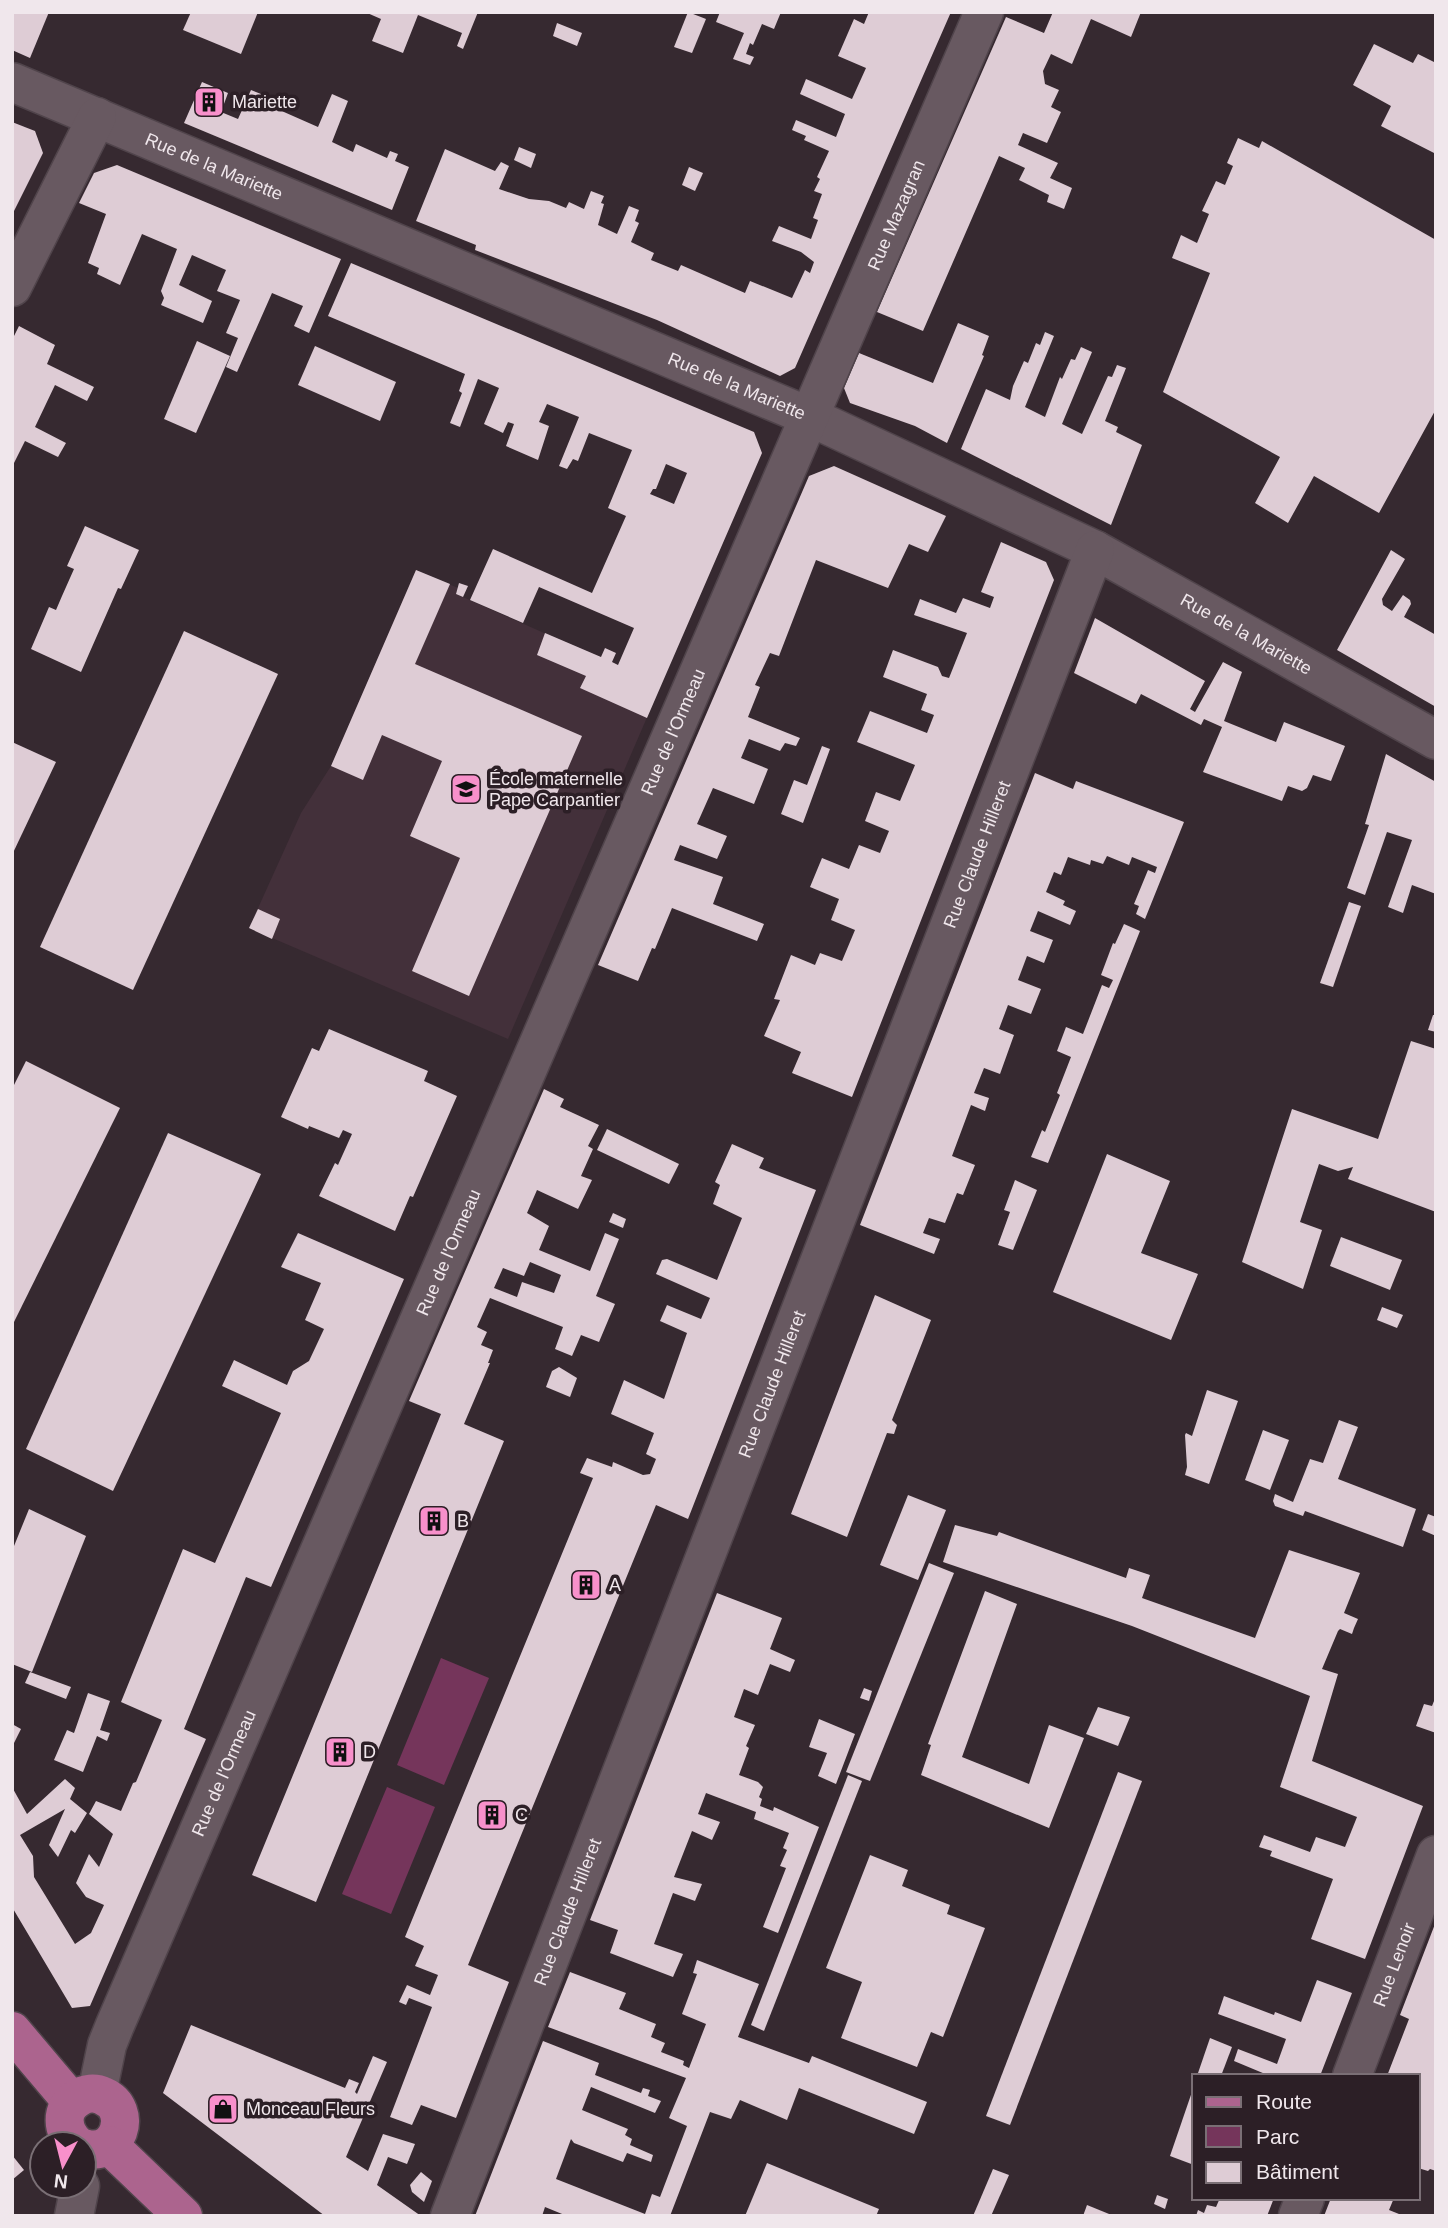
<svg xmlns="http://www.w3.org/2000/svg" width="1448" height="2228" font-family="Arial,sans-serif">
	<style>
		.built { fill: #43303a }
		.green { fill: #75355b }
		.building { fill: #deccd5; fill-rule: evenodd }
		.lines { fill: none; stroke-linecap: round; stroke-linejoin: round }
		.minor-casing { stroke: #50444b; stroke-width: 41 }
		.primary-casing { stroke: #50444b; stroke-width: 41 }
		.minor { stroke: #685961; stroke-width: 38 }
		.primary { stroke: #ac648e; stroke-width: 38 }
		.labels { text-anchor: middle; stroke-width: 7; stroke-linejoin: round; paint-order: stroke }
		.poi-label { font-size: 18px; fill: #f0e7ec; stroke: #2c1f26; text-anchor: start }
		.street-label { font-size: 18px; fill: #f0e7ec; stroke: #2c1f26 }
	</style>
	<rect width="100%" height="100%" fill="#362930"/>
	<polygon class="built" points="416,570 458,588 456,594 661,685 508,1039 249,928 301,813 331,766"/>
	<g class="green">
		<polygon points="441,1658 489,1678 444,1785 397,1765"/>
		<polygon points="387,1787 435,1807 391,1914 342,1894"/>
	</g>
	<g class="building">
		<polygon points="12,12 49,12 30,58 12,50"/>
		<polygon points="191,12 258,12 241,54 183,30"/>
		<polygon points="365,12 478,12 463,49 457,46 462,33 418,15 403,53 372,41 381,19"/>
		<polygon points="688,12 706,19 692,53 674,47"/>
		<polygon points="720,12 781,12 774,29 762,24 753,45 750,43 746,54 754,57 750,65 733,59 744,33 716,22"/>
		<polygon points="869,12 951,12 795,368 780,376 657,320 475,250 476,245 416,221 445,149 495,171 501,162 509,166 499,189 529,199 549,201 566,208 569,202 584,209 591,191 604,196 601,203 604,204 598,225 617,234 629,206 639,210 635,221 639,223 631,242 654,253 651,260 678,271 681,265 745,293 750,281 792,298 805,270 810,273 814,262 801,252 772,241 779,226 811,239 818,220 813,218 822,194 814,191 820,179 817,177 829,151 804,140 806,136 792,130 796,120 836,137 845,114 800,94 806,79 852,99 866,68 838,56 854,19 864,24"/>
		<polygon points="1053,12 1141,12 1131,37 1091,19 1072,64 1051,54 1043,71 1045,84 1059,90 1051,107 1061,112 1047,143 1023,133 1018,145 1058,163 1050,178 1072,188 1064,209 1047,202 1049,195 1019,180 1025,168 999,156 923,331 877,312 1006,17 1044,33"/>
		<polygon points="557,23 582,33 577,46 553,36"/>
		<polygon points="1374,44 1413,63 1418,54 1436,63 1436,154 1381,126 1391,106 1353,85"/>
		<polygon points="202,82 228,93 221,112 238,119 251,90 261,94 259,101 318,127 332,94 348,101 332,142 353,152 356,144 387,158 390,151 398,154 395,161 409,167 392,210 184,123"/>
		<polygon points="12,122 35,131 43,153 12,215"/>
		<polygon points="1238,138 1259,148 1262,141 1436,240 1436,409 1379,513 1314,476 1288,523 1255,503 1280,457 1163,392 1210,273 1172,258 1181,235 1197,243 1209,214 1202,211 1216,181 1225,185 1233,166 1227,163"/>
		<polygon points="519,147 536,154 531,168 514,160"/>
		<polygon points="117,165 341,259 309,333 294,326 303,306 272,293 237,372 226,367 238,338 226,333 240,300 217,291 226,270 192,255 179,285 212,301 203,323 161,305 164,298 161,291 177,249 142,234 120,285 97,274 99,268 88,263 106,214 79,203 94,173"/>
		<polygon points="689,167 703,173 695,191 682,185"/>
		<path d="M351 263 754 432 762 453 647 718 580 688 586 676 537 655 545 633 601 657 605 648 616 653 612 662 618 665 634 628 539 587 523 623 470 600 493 549 592 593 626 516 608 508 632 450 589 433 578 461 573 459 567 469 559 466 579 417 547 404 539 422 549 426 538 460 506 446 514 424 508 422 503 433 484 424 499 388 478 379 460 427 450 423 462 393 459 391 465 374 328 316ZM666 464 687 473 674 504 650 494 653 489H656Z"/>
		<polygon points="958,323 989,336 982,355 984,356 947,443 915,426 850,403 844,388 859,353 933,383"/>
		<polygon points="19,326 55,345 47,364 94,387 87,401 55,385 35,427 66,443 58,457 25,441 12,467 12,340"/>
		<polygon points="1045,332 1054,336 1025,407 1045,417 1060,377 1062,379 1071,359 1075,360 1081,347 1092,352 1062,424 1082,434 1108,376 1112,377 1117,365 1126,368 1105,421 1118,427 1116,432 1142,445 1111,525 961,449 986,389 1010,400 1013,386 1024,361 1028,363 1036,343 1040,345"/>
		<polygon points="197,341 230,356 196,433 164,419"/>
		<polygon points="315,346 396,382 380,421 298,385"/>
		<polygon points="834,466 946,516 928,552 909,544 888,588 816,560 779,656 770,653 755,685 760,687 748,717 800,738 796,746 785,743 780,751 749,739 741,758 768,769 754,804 713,788 697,824 727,836 717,859 680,845 674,860 723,877 713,904 764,924 757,941 672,908 655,949 652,948 638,981 598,965 809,476"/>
		<polygon points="85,526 139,550 121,589 118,588 81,672 31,649 49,607 56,610 62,596 74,569 67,566"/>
		<polygon points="1001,542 1046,562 1054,580 852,1097 792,1073 801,1052 764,1036 780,1000 774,999 791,955 815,965 820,953 842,961 855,930 831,920 839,899 810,887 822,858 849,869 859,845 880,853 889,831 865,821 876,792 900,801 915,765 857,742 870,711 927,733 934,715 921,710 927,694 883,677 893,650 938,667 942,676 949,678 967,633 914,615 920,599 956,613 963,598 990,608 994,597 981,592"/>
		<polygon points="1391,550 1405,559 1382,599 1383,605 1392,611 1403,595 1410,600 1411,604 1404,617 1436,635 1436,707 1337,650"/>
		<polygon points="416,570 450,584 415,664 582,736 469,996 412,971 460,858 410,836 442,761 382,735 363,780 331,766"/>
		<polygon points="459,583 468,586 463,597 456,594"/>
		<polygon points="1095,618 1205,681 1190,709 1195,712 1223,662 1242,672 1224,721 1276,742 1284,722 1345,746 1331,781 1313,775 1307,788 1302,791 1288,786 1282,801 1203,772 1222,727 1204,719 1201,725 1141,694 1136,704 1074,673"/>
		<polygon points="184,631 278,674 133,990 40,947"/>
		<polygon points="12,742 56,762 12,855"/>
		<polygon points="822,746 830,749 803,823 781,814 794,780 807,785"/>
		<polygon points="1386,754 1436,782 1436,894 1412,885 1403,913 1388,907 1412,840 1387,832 1365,895 1347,888 1369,825 1365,824"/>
		<polygon points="1035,773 1073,789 1076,781 1184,822 1145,919 1136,914 1139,906 1134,904 1148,870 1155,873 1157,867 1132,857 1129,865 1107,856 1103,864 1091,860 1090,865 1068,857 1061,875 1054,872 1046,892 1065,901 1063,905 1076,911 1070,925 1038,911 1030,931 1053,940 1044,963 1027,956 1018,980 1041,989 1031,1014 1008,1005 999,1029 1014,1035 1000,1074 984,1068 974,1093 989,1098 985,1111 971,1105 952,1156 975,1165 963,1195 957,1193 945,1223 929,1218 923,1233 940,1239 934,1254 860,1225"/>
		<polygon points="1349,902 1361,906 1333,987 1320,983"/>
		<polygon points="258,909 280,919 272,939 249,928"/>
		<polygon points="1124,924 1140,931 1048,1163 1031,1157 1042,1130 1045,1132 1060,1095 1057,1093 1071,1057 1057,1051 1066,1027 1083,1034 1102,985 1109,988 1113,980 1101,975 1113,943 1115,944"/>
		<polygon points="1433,1015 1436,1015 1436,1032 1428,1030"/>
		<polygon points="329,1029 428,1071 424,1081 457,1096 413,1197 410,1196 395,1231 319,1196 335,1163 338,1165 352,1134 343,1130 339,1138 309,1126 308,1129 281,1117 312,1048 319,1051"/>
		<polygon points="1411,1041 1436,1049 1436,1212 1348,1179 1353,1167 1338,1171 1319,1164 1300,1222 1322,1230 1303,1289 1242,1262 1292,1109 1378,1139"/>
		<polygon points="26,1061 120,1108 12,1326 12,1089"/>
		<path d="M544 1089 564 1099 560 1107 599 1125 588 1146 593 1149 581 1176 592 1180 578 1209 537 1190 527 1213 549 1226 539 1250 590 1271 605 1233 619 1239 596 1296 615 1304 599 1342 581 1335 572 1356 555 1349 563 1327 490 1298 477 1327 487 1332 481 1345 493 1350 488 1363H490L464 1424 504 1441 316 1902 252 1875 441 1414 409 1401ZM530 1262 561 1275 554 1293 522 1282 517 1297 494 1288 503 1268 524 1276Z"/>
		<polygon points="607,1129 679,1164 669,1184 597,1150"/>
		<polygon points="168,1133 261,1174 113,1491 26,1449"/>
		<polygon points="732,1144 764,1158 759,1168 816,1190 688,1519 656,1505 468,1965 509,1982 456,2118 421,2105 412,2125 390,2117 432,2007 409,1998 406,2005 399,2002 407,1985 430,1995 438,1975 415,1966 424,1946 405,1937 593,1478 580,1473 587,1458 612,1467 613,1462 643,1475 650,1474 656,1459 646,1454 654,1433 611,1414 624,1380 664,1399 687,1333 660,1321 667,1305 701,1319 710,1298 656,1274 662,1260 667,1259 717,1280 742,1218 713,1204 720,1185 715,1182"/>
		<polygon points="1107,1154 1170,1181 1141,1253 1198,1274 1171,1340 1053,1292"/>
		<polygon points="1015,1180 1037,1190 1013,1250 998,1245 1010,1212 1004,1210"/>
		<polygon points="613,1213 626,1219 623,1228 609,1222"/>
		<polygon points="298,1233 404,1279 271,1587 246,1577 184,1729 206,1739 90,2006 72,2008 12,1907 12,1787 27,1814 65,1779 75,1788 70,1799 87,1813 75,1833 71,1830 58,1857 49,1845 65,1809 20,1835 33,1856 34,1877 75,1944 91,1933 104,1905 86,1897 76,1883 89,1854 99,1867 113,1834 89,1814 96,1801 121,1811 133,1783 136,1782 162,1720 121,1702 183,1549 215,1563 281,1413 222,1386 234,1360 287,1385 293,1371 309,1361 324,1329 305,1320 321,1283 281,1267"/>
		<polygon points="1341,1237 1402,1260 1390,1290 1330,1266"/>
		<polygon points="875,1295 931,1320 892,1420 897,1425 894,1434 887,1433 847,1537 791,1514"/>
		<polygon points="1382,1307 1403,1315 1397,1328 1377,1320"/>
		<polygon points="559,1367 577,1378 570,1397 546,1387 552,1371"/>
		<polygon points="1207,1390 1238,1401 1209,1484 1185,1475 1187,1467 1185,1435 1186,1433 1192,1436"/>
		<polygon points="1339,1420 1358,1427 1338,1479 1416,1509 1403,1547 1305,1511 1303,1516 1275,1506 1273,1501 1275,1494 1293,1502 1310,1459 1323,1463"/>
		<polygon points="1263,1430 1289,1440 1270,1490 1245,1480"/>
		<polygon points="908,1495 946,1510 918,1580 880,1565"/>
		<polygon points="29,1509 86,1536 32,1672 12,1664 12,1551"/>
		<polygon points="1428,1514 1436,1517 1436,1536 1422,1530"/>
		<polygon points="955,1525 997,1536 999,1532 1126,1578 1129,1568 1150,1575 1142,1598 1255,1638 1289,1550 1360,1573 1344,1613 1358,1619 1354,1628 1352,1634 1340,1629 1338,1631 1322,1669 1338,1674 1312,1761 1423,1806 1365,1959 1311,1939 1333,1879 1270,1856 1272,1851 1259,1847 1264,1835 1310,1852 1316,1837 1345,1847 1357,1817 1280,1787 1310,1696 1132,1626 943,1562"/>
		<polygon points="929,1563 954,1573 870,1781 846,1772"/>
		<polygon points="985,1591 1017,1604 962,1757 1029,1784 1049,1725 1084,1738 1049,1828 921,1775 931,1745 928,1744"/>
		<polygon points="717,1593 782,1618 770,1649 795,1660 790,1672 770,1664 758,1695 744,1689 734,1717 755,1725 746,1746 749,1748 739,1775 758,1782 763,1787 759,1797 762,1799 760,1806 773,1811 774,1807 819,1827 778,1933 763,1927 786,1868 780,1866 787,1850 783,1848 789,1833 754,1819 756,1812 706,1793 698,1814 720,1822 712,1840 692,1831 674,1877 702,1884 695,1901 673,1893 654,1944 683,1954 673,1977 610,1953 618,1930 590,1920"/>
		<polygon points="30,1672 71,1687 66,1699 25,1683"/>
		<polygon points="864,1688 872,1691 869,1701 860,1698"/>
		<polygon points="88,1693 110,1701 100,1730 110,1733 107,1741 97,1736 83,1772 54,1760 67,1730 74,1733"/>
		<polygon points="1436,1696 1436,1733 1416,1726 1424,1704 1432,1706"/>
		<polygon points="1098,1707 1130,1717 1118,1746 1086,1734"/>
		<polygon points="819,1719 855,1734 836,1784 818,1776 827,1753 809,1747"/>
		<polygon points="12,1724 21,1729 12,1747"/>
		<polygon points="1118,1772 1142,1781 1010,2125 986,2116"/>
		<polygon points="848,1775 862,1781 764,2031 751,2025"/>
		<polygon points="870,1855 908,1870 902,1886 950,1905 947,1914 985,1928 943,2037 931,2032 917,2067 841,2038 862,1982 826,1968"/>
		<polygon points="1435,1924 1436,2171 1430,2169 1428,2171 1418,2168 1418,2076 1387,2076 1409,2019 1400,2015"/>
		<polygon points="697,1960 759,1984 738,2037 809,2063 812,2056 927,2102 914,2134 799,2088 787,2120 740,2100 731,2119 710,2112 670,2216 567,2216 545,2207 542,2216 475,2216 543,2041 599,2063 595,2075 641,2093 643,2088 650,2090 648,2096 661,2101 655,2113 591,2087 582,2110 628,2129 625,2135 632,2139 630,2145 653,2155 651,2162 627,2153 623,2162 574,2143 571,2139 556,2179 645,2214 652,2194 660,2197 687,2126 669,2118 686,2078 548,2027 570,1972 626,1993 619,2009 656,2024 651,2037 665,2043 661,2052 684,2061 683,2065 689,2068 706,2024 682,2014 697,1974 693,1973"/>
		<polygon points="1317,1980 1352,1993 1320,2076 1270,2076 1234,2061 1238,2049 1277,2064 1286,2039 1218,2014 1224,1996 1274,2015 1275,2012 1301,2022"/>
		<polygon points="191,2025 345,2088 349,2079 359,2083 355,2092 357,2094 373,2056 387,2062 346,2157 368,2171 383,2134 415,2144 407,2164 388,2157 377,2185 421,2216 325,2216 163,2093"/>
		<polygon points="1210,2038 1232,2047 1221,2076 1197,2076"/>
		<polygon points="1194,2086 1194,2165 1170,2156"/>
		<polygon points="12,2155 24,2170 12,2180"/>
		<polygon points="767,2163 879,2209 876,2216 745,2216"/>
		<polygon points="993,2169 1009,2175 991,2216 973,2216"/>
		<polygon points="421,2172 432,2181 424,2202 412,2192 410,2185"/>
		<polygon points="1157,2195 1168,2199 1165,2209 1154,2204"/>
		<polygon points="1220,2198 1274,2198 1267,2216 1196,2216 1198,2210 1204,2213 1207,2205 1216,2207"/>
		<polygon points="1331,2198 1394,2198 1389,2210 1404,2216 1324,2216"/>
		<polygon points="1087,2205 1114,2216 1083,2216"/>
	</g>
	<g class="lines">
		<g class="minor-casing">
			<g id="minor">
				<path id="s1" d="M12 82 808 416 1095 550 1436 740"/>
				<polyline points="12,287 97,117"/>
				<path id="s2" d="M1352 2076 1436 1855"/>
				<path id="s3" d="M97 2093 107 2045 115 2025 984 12"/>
				<polyline points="74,2216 80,2186"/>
				<path id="s4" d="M450 2216 1095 550"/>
				<polyline points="1298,2216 1305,2198"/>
			</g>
		</g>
		<g class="primary-casing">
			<g id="primary">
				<polyline points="12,2031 72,2102"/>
				<path d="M76 2144C62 2131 59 2109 78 2098 85 2093 95 2092 103 2096 135 2110 118 2159 84 2148"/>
				<polyline points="109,2145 183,2216"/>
			</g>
		</g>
		<use href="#minor" class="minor"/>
		<use href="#primary" class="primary"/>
	</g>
	<defs>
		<g id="building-square" transform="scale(1.575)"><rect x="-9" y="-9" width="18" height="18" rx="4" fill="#f890cb" stroke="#2c1f26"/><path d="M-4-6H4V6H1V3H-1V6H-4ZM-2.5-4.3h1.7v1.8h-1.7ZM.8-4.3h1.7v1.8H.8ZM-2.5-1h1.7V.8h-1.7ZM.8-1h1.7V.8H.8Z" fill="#111"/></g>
		<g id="school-square" transform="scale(1.575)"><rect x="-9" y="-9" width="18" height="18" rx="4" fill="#f890cb" stroke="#2c1f26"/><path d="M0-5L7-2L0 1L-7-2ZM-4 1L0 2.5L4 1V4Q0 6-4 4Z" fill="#111"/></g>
		<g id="shop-square" transform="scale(1.575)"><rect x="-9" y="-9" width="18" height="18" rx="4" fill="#f890cb" stroke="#2c1f26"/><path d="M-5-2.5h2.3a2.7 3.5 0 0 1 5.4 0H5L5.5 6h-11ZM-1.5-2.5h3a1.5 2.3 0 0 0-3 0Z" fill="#111"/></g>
	</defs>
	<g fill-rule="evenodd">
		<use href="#building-square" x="209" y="102"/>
		<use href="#school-square" x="466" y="789"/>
		<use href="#building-square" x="434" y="1521"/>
		<use href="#building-square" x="586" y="1585"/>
		<use href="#building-square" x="340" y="1752"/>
		<use href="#building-square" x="492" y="1815"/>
		<use href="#shop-square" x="223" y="2109"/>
	</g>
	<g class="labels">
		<g class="poi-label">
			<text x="232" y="108">Mariette</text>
			<text x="489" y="785">École maternelle<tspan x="489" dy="21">Pape Carpantier</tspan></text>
			<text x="457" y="1527">B</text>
			<text x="609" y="1591">A</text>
			<text x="363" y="1758">D</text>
			<text x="515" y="1821">C</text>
			<text x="246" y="2115">Monceau Fleurs</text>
		</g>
		<g class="street-label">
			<text dy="6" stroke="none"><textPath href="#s1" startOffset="219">Rue de la Mariette</textPath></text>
			<text dy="6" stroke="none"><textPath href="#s3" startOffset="2042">Rue Mazagran</textPath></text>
			<text dy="6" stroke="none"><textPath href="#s1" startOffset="786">Rue de la Mariette</textPath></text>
			<text dy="6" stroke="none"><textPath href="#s1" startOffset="1353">Rue de la Mariette</textPath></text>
			<text dy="6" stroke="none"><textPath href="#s3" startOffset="1479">Rue de l'Ormeau</textPath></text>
			<text dy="6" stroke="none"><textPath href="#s4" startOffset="1460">Rue Claude Hilleret</textPath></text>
			<text dy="6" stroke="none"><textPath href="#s3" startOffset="912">Rue de l'Ormeau</textPath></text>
			<text dy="6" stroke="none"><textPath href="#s4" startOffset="892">Rue Claude Hilleret</textPath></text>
			<text dy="6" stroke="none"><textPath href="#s3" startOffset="345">Rue de l'Ormeau</textPath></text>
			<text dy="6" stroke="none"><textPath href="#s4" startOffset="326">Rue Claude Hilleret</textPath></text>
			<text dy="6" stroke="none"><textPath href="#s2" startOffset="119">Rue Lenoir</textPath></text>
		</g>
	</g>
	<rect width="1448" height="2228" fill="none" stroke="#f0e7ec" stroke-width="28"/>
	<rect x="1192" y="2074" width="228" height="126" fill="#2c1f26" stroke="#7a6f75" stroke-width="2"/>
	<rect x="1206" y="2097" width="35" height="10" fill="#ac648e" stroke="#7a6f75" stroke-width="2"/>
	<text x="1256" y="2109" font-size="21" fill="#f0e7ec">Route</text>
	<rect x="1206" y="2126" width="35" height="21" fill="#75355b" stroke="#7a6f75" stroke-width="2"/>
	<text x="1256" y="2144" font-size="21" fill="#f0e7ec">Parc</text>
	<rect x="1206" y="2162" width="35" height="21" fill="#deccd5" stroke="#7a6f75" stroke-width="2"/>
	<text x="1256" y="2179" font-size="21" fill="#f0e7ec">Bâtiment</text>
	<g transform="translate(63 2165) rotate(187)"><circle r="33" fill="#2c1f26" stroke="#7a6f75" stroke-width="2"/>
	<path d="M0-5L12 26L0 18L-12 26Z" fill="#f890cb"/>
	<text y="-10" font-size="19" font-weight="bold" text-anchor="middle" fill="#f0e7ec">N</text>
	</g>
</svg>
